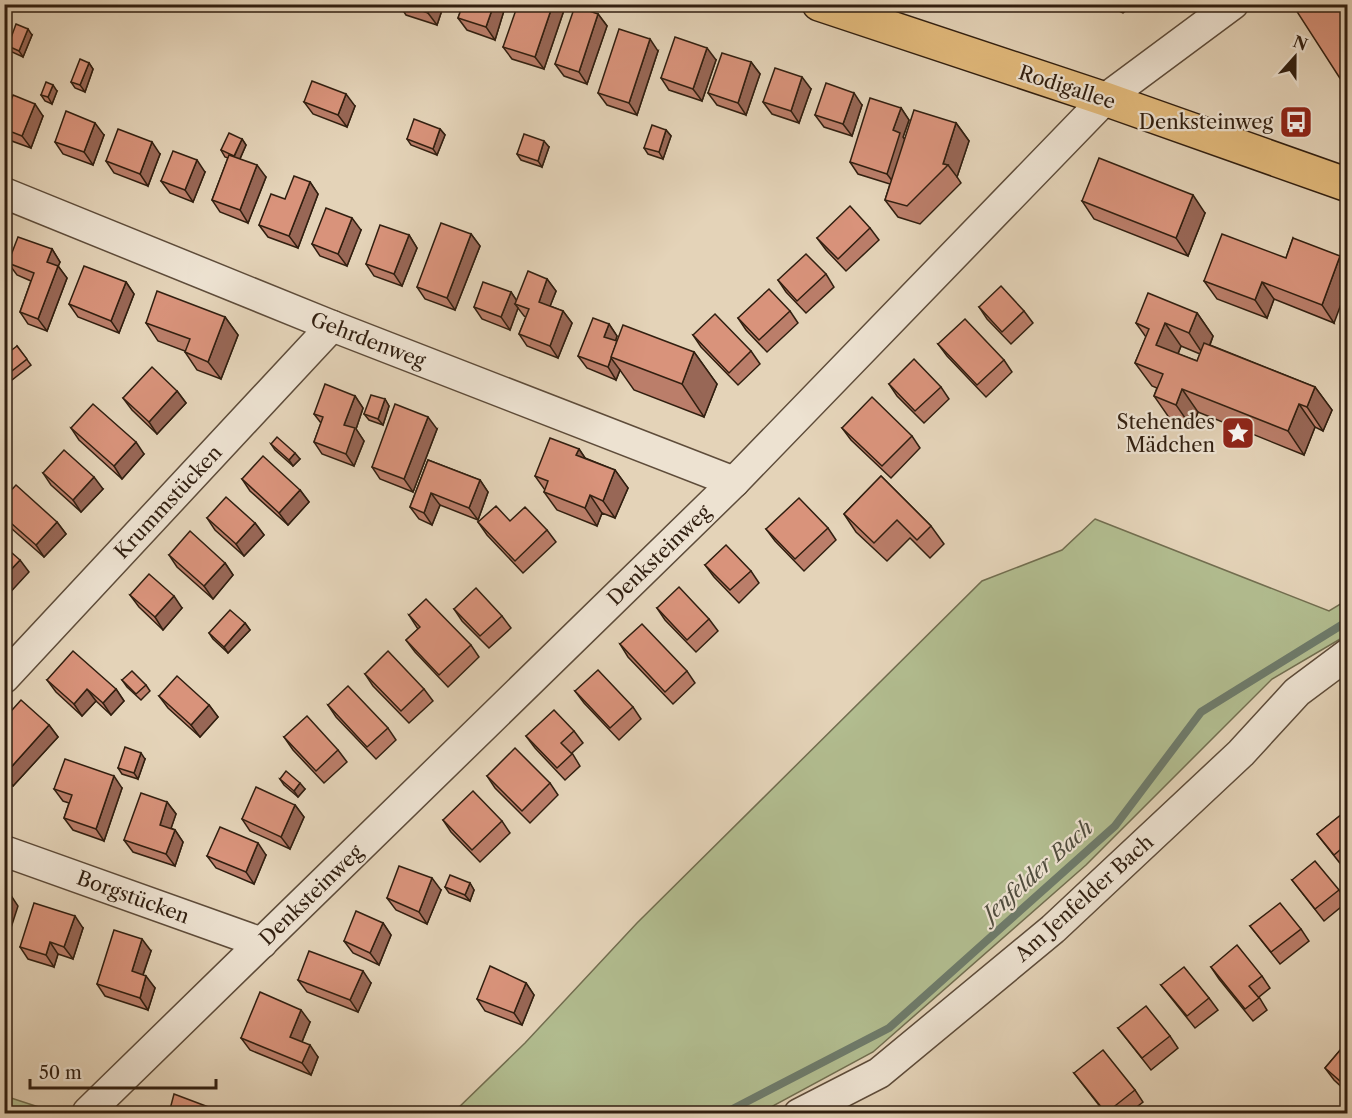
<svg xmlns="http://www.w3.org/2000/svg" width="1352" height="1118" font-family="'Libre Caslon Text',serif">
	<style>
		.green { fill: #b2bd90; stroke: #726e50; stroke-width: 1.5 }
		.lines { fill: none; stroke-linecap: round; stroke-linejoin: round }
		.stream { stroke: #6e7b6b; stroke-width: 8 }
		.minor-casing { stroke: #5e4c3a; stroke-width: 33 }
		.major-casing { stroke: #311f10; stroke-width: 36 }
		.minor { stroke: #ede2d1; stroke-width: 30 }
		.major { stroke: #e2ba7c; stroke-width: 33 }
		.wall { fill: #bb7e6a; stroke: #311f10; stroke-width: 1.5; fill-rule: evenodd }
		.shaded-wall { fill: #986756; stroke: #311f10; stroke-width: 1.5 }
		.building { fill: #d9937b; stroke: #311f10; stroke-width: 1.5 }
		.labels { text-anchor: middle; stroke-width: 4.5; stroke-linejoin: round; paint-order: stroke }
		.street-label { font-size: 20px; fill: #311f10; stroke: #ede2d1 }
		.poi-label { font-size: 20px; fill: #311f10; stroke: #ede2d1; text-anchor: end }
		.water-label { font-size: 21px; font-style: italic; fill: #504d3e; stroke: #ede2d1 }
	</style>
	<rect width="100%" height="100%" fill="#e4d3b8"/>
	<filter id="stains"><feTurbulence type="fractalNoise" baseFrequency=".00333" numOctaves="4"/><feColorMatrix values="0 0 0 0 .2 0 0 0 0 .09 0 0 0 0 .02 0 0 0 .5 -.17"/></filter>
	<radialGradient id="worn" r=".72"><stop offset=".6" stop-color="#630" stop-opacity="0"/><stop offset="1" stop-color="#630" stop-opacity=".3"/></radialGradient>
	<g class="green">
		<polygon points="1095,519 1329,611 1347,600 1347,635 1272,679 1086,865 873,1052 760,1113 453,1113 525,1043 637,923 982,581 1062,550"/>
		<polygon points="4,1096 5,1096 57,1113 5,1113"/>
	</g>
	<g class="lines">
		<polyline class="stream" points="723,1114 889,1028 1115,826 1201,712 1348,621"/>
		<g class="minor-casing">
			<g id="minor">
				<polyline points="4,193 332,326 734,482"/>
				<polyline points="4,678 332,326"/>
				<polyline points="4,851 262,943"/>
				<polyline points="88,1112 734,482 1105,99 1233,4"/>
				<polyline points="799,1114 879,1073 1053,929 1241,753 1297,692 1348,654"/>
			</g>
		</g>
		<g class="major-casing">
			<polyline id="major" points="819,4 1105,99 1348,185"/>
		</g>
		<use href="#minor" class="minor"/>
		<use href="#major" class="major"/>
	</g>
	<g class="wall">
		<polygon points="399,4 444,4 437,25 406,15"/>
		<polygon points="463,4 506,4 495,40 467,30 458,18"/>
		<polygon points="1104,4 1135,4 1123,13"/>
		<polygon points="1347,4 1347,89 1343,83"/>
		<polygon points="564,10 544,69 512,59 503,47"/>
		<polygon points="598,14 607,26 587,84 564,76 555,64"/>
		<polygon points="32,35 23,57 12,52 8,46"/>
		<polygon points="658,51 637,115 607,105 598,93"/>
		<polygon points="716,60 702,101 669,90 661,78"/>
		<polygon points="751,62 760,74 746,115 717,105 708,93"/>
		<polygon points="89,63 93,69 85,92 75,88 71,82"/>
		<polygon points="811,89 799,123 772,114 763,102"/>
		<polygon points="57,91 52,104 45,101 41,95"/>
		<polygon points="304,102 355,106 347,127 313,114"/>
		<polygon points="862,105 852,136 824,127 815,115"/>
		<polygon points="901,108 909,120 903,137 905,139 956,123 969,141 957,177 961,183 920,224 898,217 885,200 890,184 858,174 850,162"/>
		<polygon points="43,116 31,148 9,140 4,133 4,119"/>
		<polygon points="440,129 445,135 437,155 411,145 407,139"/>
		<polygon points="666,130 671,136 663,159 648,154 644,148"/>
		<polygon points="104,135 93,165 63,154 55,142"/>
		<polygon points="242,139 246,145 240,159 266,177 248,223 220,212 212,200 228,158 225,157 221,150"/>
		<polygon points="549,147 542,167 521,160 517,154"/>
		<polygon points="160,154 148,186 114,173 106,161"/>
		<polygon points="205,172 193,202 170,193 161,181"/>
		<polygon points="310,182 318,194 298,248 268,237 259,225"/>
		<polygon points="1082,201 1205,213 1188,256 1094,219"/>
		<polygon points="870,228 879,240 846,271 826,250 817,238"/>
		<polygon points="361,230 347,266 320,256 312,244"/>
		<polygon points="471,234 480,246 455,310 425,299 417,287"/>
		<polygon points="409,235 417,248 402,286 374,276 366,264"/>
		<polygon points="1293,238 1334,323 1274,299 1267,318 1217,299 1204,281 1286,258"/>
		<polygon points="52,249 60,262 58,266 67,278 47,331 28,324 20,312 31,281 17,275 8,263"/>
		<polygon points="826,274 834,287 806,313 786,292 778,280"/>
		<polygon points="547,279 556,291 550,306 563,311 572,323 558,358 527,346 519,334 526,317 524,316 518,308 510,330 482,319 474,307 511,292 516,300"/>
		<polygon points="126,282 134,294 119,333 78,317 69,304"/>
		<polygon points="979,307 1024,311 1033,323 1011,344 987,319"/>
		<polygon points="790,311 798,323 767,352 746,330 738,318"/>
		<path d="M1197 313 1213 336 1210 345 1315 387 1332 410 1323 431 1315 427 1304 455 1198 412 1192 428 1170 419 1154 396 1157 388 1152 386 1135 363 1146 337 1136 323ZM1181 346 1200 354 1197 361 1178 354Z"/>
		<polygon points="225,317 238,335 221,379 197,370 185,352 185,351 158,341 146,323"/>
		<polygon points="609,324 617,336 615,341 694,352 717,384 704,417 634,390 620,370 616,380 587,368 578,356"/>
		<polygon points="693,335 751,351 760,364 738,385 701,347"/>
		<polygon points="938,344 1004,360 1012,372 986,397 947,356"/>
		<polygon points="17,346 31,365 12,380 4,370"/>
		<polygon points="889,384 941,387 949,399 924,423 897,396"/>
		<polygon points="177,391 186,403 157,434 132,410 123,398"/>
		<polygon points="355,396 363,408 356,429 364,441 354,466 322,454 314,442 321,423 314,414"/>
		<polygon points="385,399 389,406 383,425 369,420 364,414"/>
		<polygon points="71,428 144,454 122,479 79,440"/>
		<polygon points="842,428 912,436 920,448 891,478 851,440"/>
		<polygon points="437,429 413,492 380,479 372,467"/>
		<polygon points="271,444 300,459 293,466 275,450"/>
		<polygon points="579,449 585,458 615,470 628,488 615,518 602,513 597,526 557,510 544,492 545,490 535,476"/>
		<polygon points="428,460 480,480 488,492 478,520 440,505 432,525 419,519 410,507"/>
		<polygon points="43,473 103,489 81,512 51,485"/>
		<polygon points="881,476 931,526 944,544 930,558 910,538 887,561 856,532 844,514"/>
		<polygon points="242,479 300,490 309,502 288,525 250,491"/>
		<polygon points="4,498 57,522 66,534 44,557 4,522"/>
		<polygon points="207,518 255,523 264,535 244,556 215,530"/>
		<polygon points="510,521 547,530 556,542 523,573 487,535 478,522"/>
		<polygon points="828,528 836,540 804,571 775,541 766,529"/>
		<polygon points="169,555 225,563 233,575 213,599 177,567"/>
		<polygon points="705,565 751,571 759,583 739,603 714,577"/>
		<polygon points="130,595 182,608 163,630 139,607"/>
		<polygon points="657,608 709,619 718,631 696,652 665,620"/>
		<polygon points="454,609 502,616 511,628 489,648 462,621"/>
		<polygon points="409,615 471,645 479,657 448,687 415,652 406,640 418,629"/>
		<polygon points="245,623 250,630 228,653 213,639 209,633"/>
		<polygon points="620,644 687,671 695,683 673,704 628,657"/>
		<polygon points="365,674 424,689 433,701 409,723 373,686"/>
		<polygon points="47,680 116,689 124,701 111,715 96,701 82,716 56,692"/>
		<polygon points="122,680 146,685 150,691 141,700 127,687"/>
		<polygon points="575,691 633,707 641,719 619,740 584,703"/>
		<polygon points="159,696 209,705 218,717 200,737 168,708"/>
		<polygon points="328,705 388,728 396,740 376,759 336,717"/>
		<polygon points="4,719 49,725 58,737 13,786 4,778"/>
		<polygon points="574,731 583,743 572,753 580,766 565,780 535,748 526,736"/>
		<polygon points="284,737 338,750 347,762 324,783 293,750"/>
		<polygon points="145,759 138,779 122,774 118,768"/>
		<polygon points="487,776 550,783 558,795 530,823 495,788"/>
		<polygon points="280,779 305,789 298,797 284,785"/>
		<polygon points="122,788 104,841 73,830 64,818 69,803 63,801 54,789"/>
		<polygon points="167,802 176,814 171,828 175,830 183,842 175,866 133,852 124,840"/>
		<polygon points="295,805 304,817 290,849 250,831 242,819"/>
		<polygon points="1347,810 1347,863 1343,867 1317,834"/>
		<polygon points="443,820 502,821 510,833 480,862 451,832"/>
		<polygon points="266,855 254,884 216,868 207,856"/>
		<polygon points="1292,880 1339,890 1347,902 1324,921"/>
		<polygon points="470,883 474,890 470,901 449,893 445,887"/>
		<polygon points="441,890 427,924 396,910 387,898"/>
		<polygon points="383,923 391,935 379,965 353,953 344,941"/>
		<polygon points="1250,926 1301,929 1309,941 1280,964"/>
		<polygon points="83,928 73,959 58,954 54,967 28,959 20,947"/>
		<polygon points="151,951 143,975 155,988 148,1010 105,996 97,984"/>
		<polygon points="1211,967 1262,976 1270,988 1259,997 1267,1010 1253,1021 1219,979"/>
		<polygon points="298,980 371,983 358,1012 307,992"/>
		<polygon points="526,983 534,995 522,1025 485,1011 477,999"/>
		<polygon points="1161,985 1209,998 1218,1010 1195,1028"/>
		<polygon points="310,1022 302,1042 318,1057 311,1075 250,1050 241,1038"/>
		<polygon points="1118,1028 1170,1036 1178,1048 1151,1070"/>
		<polygon points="1347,1042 1347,1092 1334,1080 1325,1068"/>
		<polygon points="1074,1073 1135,1090 1143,1102 1129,1113 1105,1113"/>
	</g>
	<g class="shaded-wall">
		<polygon points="431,4 444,4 437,25 428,13"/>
		<polygon points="494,4 506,4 495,40 486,27"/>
		<polygon points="553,4 560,4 564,10 544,69 535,57"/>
		<polygon points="598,14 607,26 587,84 579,72"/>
		<polygon points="28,29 32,35 23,57 19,51"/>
		<polygon points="650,39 658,51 637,115 629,103"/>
		<polygon points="707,48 716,60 702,101 693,89"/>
		<polygon points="751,62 760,74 746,115 738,103"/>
		<polygon points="89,63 93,69 85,92 80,85"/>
		<polygon points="802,77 811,89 799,123 791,111"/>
		<polygon points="53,85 57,91 52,104 48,97"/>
		<polygon points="854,93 862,105 852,136 843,124"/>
		<polygon points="346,94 355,106 347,127 338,115"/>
		<polygon points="35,104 43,116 31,148 22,136"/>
		<polygon points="901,108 909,120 903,137 909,145 896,186 887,174 893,130"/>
		<polygon points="95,123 104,135 93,165 84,152"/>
		<polygon points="956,123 969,141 957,177 948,165 943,164"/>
		<polygon points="440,129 445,135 437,155 433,149"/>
		<polygon points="666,130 671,136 663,159 659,152"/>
		<polygon points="242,139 246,145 238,163 234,157"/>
		<polygon points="544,141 549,147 542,167 538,161"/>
		<polygon points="152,142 160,154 148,186 140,174"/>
		<polygon points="197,160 205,172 193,202 185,190"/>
		<polygon points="257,165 266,177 248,223 240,210"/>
		<polygon points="310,182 318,194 298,248 289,236"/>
		<polygon points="1193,195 1205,213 1188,256 1176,238"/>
		<polygon points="352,218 361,230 347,266 338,254"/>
		<polygon points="471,234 480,246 455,310 447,298"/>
		<polygon points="409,235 417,248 402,286 394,274"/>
		<polygon points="4,239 8,244 4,254"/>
		<polygon points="52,249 60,262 55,274 47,262"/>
		<polygon points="1340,256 1347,266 1347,288 1334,323 1322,305"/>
		<polygon points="58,266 67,278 47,331 38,319"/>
		<polygon points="547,279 556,291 547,314 539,302"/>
		<polygon points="126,282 134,294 119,333 111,321"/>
		<polygon points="1262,282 1274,299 1267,318 1255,300"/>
		<polygon points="511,292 519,304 515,304 518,308 510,330 501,317"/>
		<polygon points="563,311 572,323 558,358 550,346"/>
		<polygon points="1197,313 1213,336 1205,357 1189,333"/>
		<polygon points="225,317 238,335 221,379 208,362"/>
		<polygon points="1165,323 1181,346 1172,368 1156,345"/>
		<polygon points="609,324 617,336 613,349 604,337"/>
		<polygon points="694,352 717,384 704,417 682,384"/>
		<polygon points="611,358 620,370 616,380 608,367"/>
		<polygon points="1315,387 1332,410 1323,431 1307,407"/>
		<polygon points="1182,389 1198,412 1192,428 1176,405"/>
		<polygon points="177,391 186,403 157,434 149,422"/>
		<polygon points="355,396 363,408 356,429 364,441 354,466 346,454 344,425"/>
		<polygon points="385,399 389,406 383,425 378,419"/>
		<polygon points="1299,404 1315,427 1304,455 1288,431"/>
		<polygon points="428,417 437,429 413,492 404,479"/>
		<polygon points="136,442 144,454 122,479 114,466"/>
		<polygon points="579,449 591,467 576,455"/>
		<polygon points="295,453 300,459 293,466 289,460"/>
		<polygon points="615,470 628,488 615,518 603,501"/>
		<polygon points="94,477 103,489 81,512 73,500"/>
		<polygon points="480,480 488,492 478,520 469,508"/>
		<polygon points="300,490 309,502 288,525 279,513"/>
		<polygon points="431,493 440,505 432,525 424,513"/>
		<polygon points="590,495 602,513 597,526 585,508"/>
		<polygon points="57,522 66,534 44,557 36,545"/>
		<polygon points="255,523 264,535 244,556 236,544"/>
		<polygon points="20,560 29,572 5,598 4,596 4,577"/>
		<polygon points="225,563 233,575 213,599 204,586"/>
		<polygon points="174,596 182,608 163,630 155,617"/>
		<polygon points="245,623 250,630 228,653 224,647"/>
		<polygon points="87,689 96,701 82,716 74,704"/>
		<polygon points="116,689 124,701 111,715 103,703"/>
		<polygon points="209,705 218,717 200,737 191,725"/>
		<polygon points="49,725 58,737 13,786 5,774"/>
		<polygon points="141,753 145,759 138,779 134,773"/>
		<polygon points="114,776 122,788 104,841 96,829"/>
		<polygon points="300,783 305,789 298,797 294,791"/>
		<polygon points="167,802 176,814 168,837 160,825"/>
		<polygon points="295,805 304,817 290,849 281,837"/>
		<polygon points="175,830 183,842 175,866 166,854"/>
		<polygon points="258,843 266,855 254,884 246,872"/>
		<polygon points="432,878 441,890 427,924 419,912"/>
		<polygon points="470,883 474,890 470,901 465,895"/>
		<polygon points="10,894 18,906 7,940 4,937 4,910"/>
		<polygon points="75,916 83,928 73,959 64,947"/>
		<polygon points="383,923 391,935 379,965 370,953"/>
		<polygon points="142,939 151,951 140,983 132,971"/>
		<polygon points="50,942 58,954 54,967 46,955"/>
		<polygon points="363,971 371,983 358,1012 350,1000"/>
		<polygon points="146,976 155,988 148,1010 140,998"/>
		<polygon points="526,983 534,995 522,1025 514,1013"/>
		<polygon points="301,1010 310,1022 299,1049 290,1037"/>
		<polygon points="310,1045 318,1057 311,1075 302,1063"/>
	</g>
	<g class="building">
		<polygon points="403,4 431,4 428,13"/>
		<polygon points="463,4 494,4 486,27 458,18"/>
		<polygon points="518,4 553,4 535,57 503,47"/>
		<polygon points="1298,4 1347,4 1347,81 1343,83 1294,7"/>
		<polygon points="575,6 598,14 579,72 555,64"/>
		<polygon points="16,24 28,29 19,51 8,46"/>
		<polygon points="619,29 650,39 629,103 598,93"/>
		<polygon points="675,37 707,48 693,89 661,78"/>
		<polygon points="722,53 751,62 738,103 708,93"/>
		<polygon points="80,59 89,63 80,85 71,82"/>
		<polygon points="775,68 802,77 791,111 763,102"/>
		<polygon points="312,81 346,94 338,115 304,102"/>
		<polygon points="46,82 53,85 48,97 41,95"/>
		<polygon points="826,83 854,93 843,124 815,115"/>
		<polygon points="13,95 35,104 22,136 4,129 4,119"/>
		<polygon points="870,98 901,108 893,130 900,133 887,174 850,162"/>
		<polygon points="914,110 956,123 943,164 948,165 907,206 885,200"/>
		<polygon points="66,111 95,123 84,152 55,142"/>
		<polygon points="414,119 440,129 433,149 407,139"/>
		<polygon points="652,125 666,130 659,152 644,148"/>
		<polygon points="118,129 152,142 140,174 106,161"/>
		<polygon points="229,133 242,139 234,156 221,150"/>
		<polygon points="524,134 544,141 538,161 517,154"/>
		<polygon points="173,151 197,160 185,190 161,181"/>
		<polygon points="229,155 257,165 240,210 212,200"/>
		<polygon points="1099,158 1193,195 1176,238 1082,201"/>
		<polygon points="294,176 310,182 289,236 259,225 271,194 285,199"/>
		<polygon points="850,206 870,228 838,259 817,238"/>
		<polygon points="326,208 352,218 338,254 312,244"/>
		<polygon points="441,223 471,234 447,298 417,287"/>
		<polygon points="380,225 409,235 394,274 366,264"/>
		<polygon points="1222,234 1286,258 1293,238 1340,256 1322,305 1262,282 1255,300 1204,281"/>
		<polygon points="18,237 52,249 47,262 58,266 38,319 20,312 34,273 8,263"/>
		<polygon points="806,254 826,274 797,301 778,280"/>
		<polygon points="84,266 126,282 111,321 69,304"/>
		<polygon points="528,271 547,279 539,302 563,311 550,346 519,334 529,309 515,304"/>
		<polygon points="483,282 511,292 501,317 474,307"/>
		<polygon points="1001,286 1024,311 1002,332 979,307"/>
		<polygon points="769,289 790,311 759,340 738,318"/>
		<polygon points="157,291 225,317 208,362 185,352 190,339 146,323"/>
		<polygon points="1148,293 1197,313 1189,333 1165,323 1156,345 1197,361 1204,343 1315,387 1307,407 1299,404 1288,431 1182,389 1176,405 1154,396 1163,374 1135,363 1149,329 1136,323"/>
		<polygon points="715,314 751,351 729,373 693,335"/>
		<polygon points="593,318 609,324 604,337 617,341 608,367 578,356"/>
		<polygon points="965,319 1004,360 977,385 938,344"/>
		<polygon points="623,325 694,352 682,384 611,357"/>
		<polygon points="17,346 27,359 8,374 4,369 4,356"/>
		<polygon points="914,359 941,387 915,411 889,384"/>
		<polygon points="152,367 177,391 149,422 123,398"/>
		<polygon points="325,384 355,396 344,425 355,428 346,454 314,442 323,417 314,414"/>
		<polygon points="371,395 385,399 378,419 364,414"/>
		<polygon points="872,397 912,436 882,466 842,428"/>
		<polygon points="93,404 136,442 114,466 71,428"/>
		<polygon points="395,404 428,417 404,479 372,467"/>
		<polygon points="277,437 295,453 289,460 271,444"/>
		<polygon points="550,438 579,449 576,455 615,470 603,501 590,495 585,508 544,492 548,481 535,476"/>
		<polygon points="64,450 94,477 73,500 43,473"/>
		<polygon points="263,456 300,490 279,513 242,479"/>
		<polygon points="428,460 480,480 469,508 431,493 424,513 410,507"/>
		<polygon points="881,476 931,526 917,540 897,520 874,543 844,514"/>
		<polygon points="16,485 57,522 36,545 4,517 4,498"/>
		<polygon points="226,497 255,523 236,544 207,518"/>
		<polygon points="799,498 828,528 795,559 766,529"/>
		<polygon points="496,506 510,521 525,507 547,530 515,561 478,522"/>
		<polygon points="190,531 225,563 204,586 169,555"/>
		<polygon points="726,545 751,571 730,590 705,565"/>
		<polygon points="4,546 20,560 4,577"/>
		<polygon points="149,574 174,596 155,617 130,595"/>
		<polygon points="679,587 709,619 687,640 657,608"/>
		<polygon points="476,588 502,616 480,636 454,609"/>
		<polygon points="426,599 471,645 439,675 406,640 420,627 409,615"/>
		<polygon points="230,610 245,623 224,647 209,633"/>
		<polygon points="642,624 687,671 665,692 620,644"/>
		<polygon points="73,651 116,689 103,703 87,689 74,704 47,680"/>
		<polygon points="388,651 424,689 401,711 365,674"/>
		<polygon points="598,670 633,707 610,728 575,691"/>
		<polygon points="132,671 146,685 136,694 122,680"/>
		<polygon points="177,676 209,705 191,725 159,696"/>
		<polygon points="348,686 388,728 367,747 328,705"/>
		<polygon points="21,700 49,725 5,774 4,719"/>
		<polygon points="554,710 574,731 561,743 572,754 557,768 526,736"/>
		<polygon points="307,716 338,750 316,771 284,737"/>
		<polygon points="125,747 141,753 134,773 118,768"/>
		<polygon points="515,748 550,783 522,811 487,776"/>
		<polygon points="65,759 114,776 96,829 64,818 72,795 54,789"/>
		<polygon points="286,771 300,783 294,791 280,779"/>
		<polygon points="256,787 295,805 281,837 242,819"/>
		<polygon points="473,791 502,821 472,850 443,820"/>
		<polygon points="141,793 167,802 160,825 175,830 166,854 124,840"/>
		<polygon points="1347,810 1347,844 1334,855 1317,834"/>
		<polygon points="220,827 258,843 246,872 207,856"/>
		<polygon points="1315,861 1339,890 1315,909 1292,880"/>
		<polygon points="399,866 432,878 419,912 387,898"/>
		<polygon points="450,875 470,883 465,895 445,887"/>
		<polygon points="4,892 10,894 4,910"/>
		<polygon points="34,903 75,916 64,947 50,942 46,955 20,947"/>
		<polygon points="1280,903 1301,929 1271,952 1250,926"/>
		<polygon points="356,911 383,923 370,953 344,941"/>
		<polygon points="114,930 142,939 132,971 146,976 140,998 97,984"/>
		<polygon points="1237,945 1262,976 1249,986 1259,998 1245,1009 1211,967"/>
		<polygon points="309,951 363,971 350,1000 298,980"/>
		<polygon points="490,966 526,983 514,1013 477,999"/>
		<polygon points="1184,967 1209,998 1187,1016 1161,985"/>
		<polygon points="260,992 301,1010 290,1037 310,1045 302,1063 241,1038"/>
		<polygon points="1146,1006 1170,1036 1142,1058 1118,1028"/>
		<polygon points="1347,1042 1347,1087 1325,1068"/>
		<polygon points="1103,1050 1135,1090 1106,1113 1074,1073"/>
		<polygon points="174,1094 219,1111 218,1113 169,1113"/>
	</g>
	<defs>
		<g id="bus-square" transform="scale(1.725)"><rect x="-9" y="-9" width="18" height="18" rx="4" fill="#8f2418" stroke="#ede2d1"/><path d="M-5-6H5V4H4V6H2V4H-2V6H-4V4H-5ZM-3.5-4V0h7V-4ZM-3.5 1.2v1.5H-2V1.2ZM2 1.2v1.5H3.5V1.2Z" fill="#fff"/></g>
		<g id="sight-square" transform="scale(1.725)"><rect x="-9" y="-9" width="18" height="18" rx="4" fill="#8f2418" stroke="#ede2d1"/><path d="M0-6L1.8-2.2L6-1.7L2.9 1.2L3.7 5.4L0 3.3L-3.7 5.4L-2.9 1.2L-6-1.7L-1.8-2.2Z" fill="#fff"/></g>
	</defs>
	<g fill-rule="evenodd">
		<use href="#bus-square" x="1296" y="122"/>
		<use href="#sight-square" x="1238" y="433"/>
	</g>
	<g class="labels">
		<g class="street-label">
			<text transform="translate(1067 87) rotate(18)" y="7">Rodigallee</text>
			<text transform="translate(368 340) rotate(21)" y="7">Gehrdenweg</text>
			<text transform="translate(168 502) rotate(-47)" y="7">Krummstücken</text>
			<text transform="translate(659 555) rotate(-44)" y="7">Denksteinweg</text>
			<text transform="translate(311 895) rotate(-44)" y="7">Denksteinweg</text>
			<text transform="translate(133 897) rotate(20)" y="7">Borgstücken</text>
			<text transform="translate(1084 898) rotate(-42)" y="7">Am Jenfelder Bach</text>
		</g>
		<g class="poi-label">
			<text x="1273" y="129">Denksteinweg</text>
			<text x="1215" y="429">Stehendes<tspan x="1215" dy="23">Mädchen</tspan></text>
		</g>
		<g class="water-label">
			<text transform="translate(1038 871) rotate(-42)" y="7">Jenfelder Bach</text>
		</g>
	</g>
	<rect width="1352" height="1118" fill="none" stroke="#e4d3b8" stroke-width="24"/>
	<rect x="6" y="6" width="1340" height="1106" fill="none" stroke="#311f10" stroke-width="3"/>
	<rect x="12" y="12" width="1328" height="1094" fill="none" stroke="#311f10" stroke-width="1.5"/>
	<g transform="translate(1295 57) rotate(21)" stroke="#ede2d1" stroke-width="4.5" paint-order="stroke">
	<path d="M0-4.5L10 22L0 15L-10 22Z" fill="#311f10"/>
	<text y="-9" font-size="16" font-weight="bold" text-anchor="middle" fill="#311f10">N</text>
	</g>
	<path d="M30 1079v9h186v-9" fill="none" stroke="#311f10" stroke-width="3"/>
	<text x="39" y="1079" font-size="18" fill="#311f10" stroke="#ede2d1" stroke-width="4.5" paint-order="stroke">50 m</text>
	<rect width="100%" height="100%" filter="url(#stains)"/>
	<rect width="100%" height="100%" fill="url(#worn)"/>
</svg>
